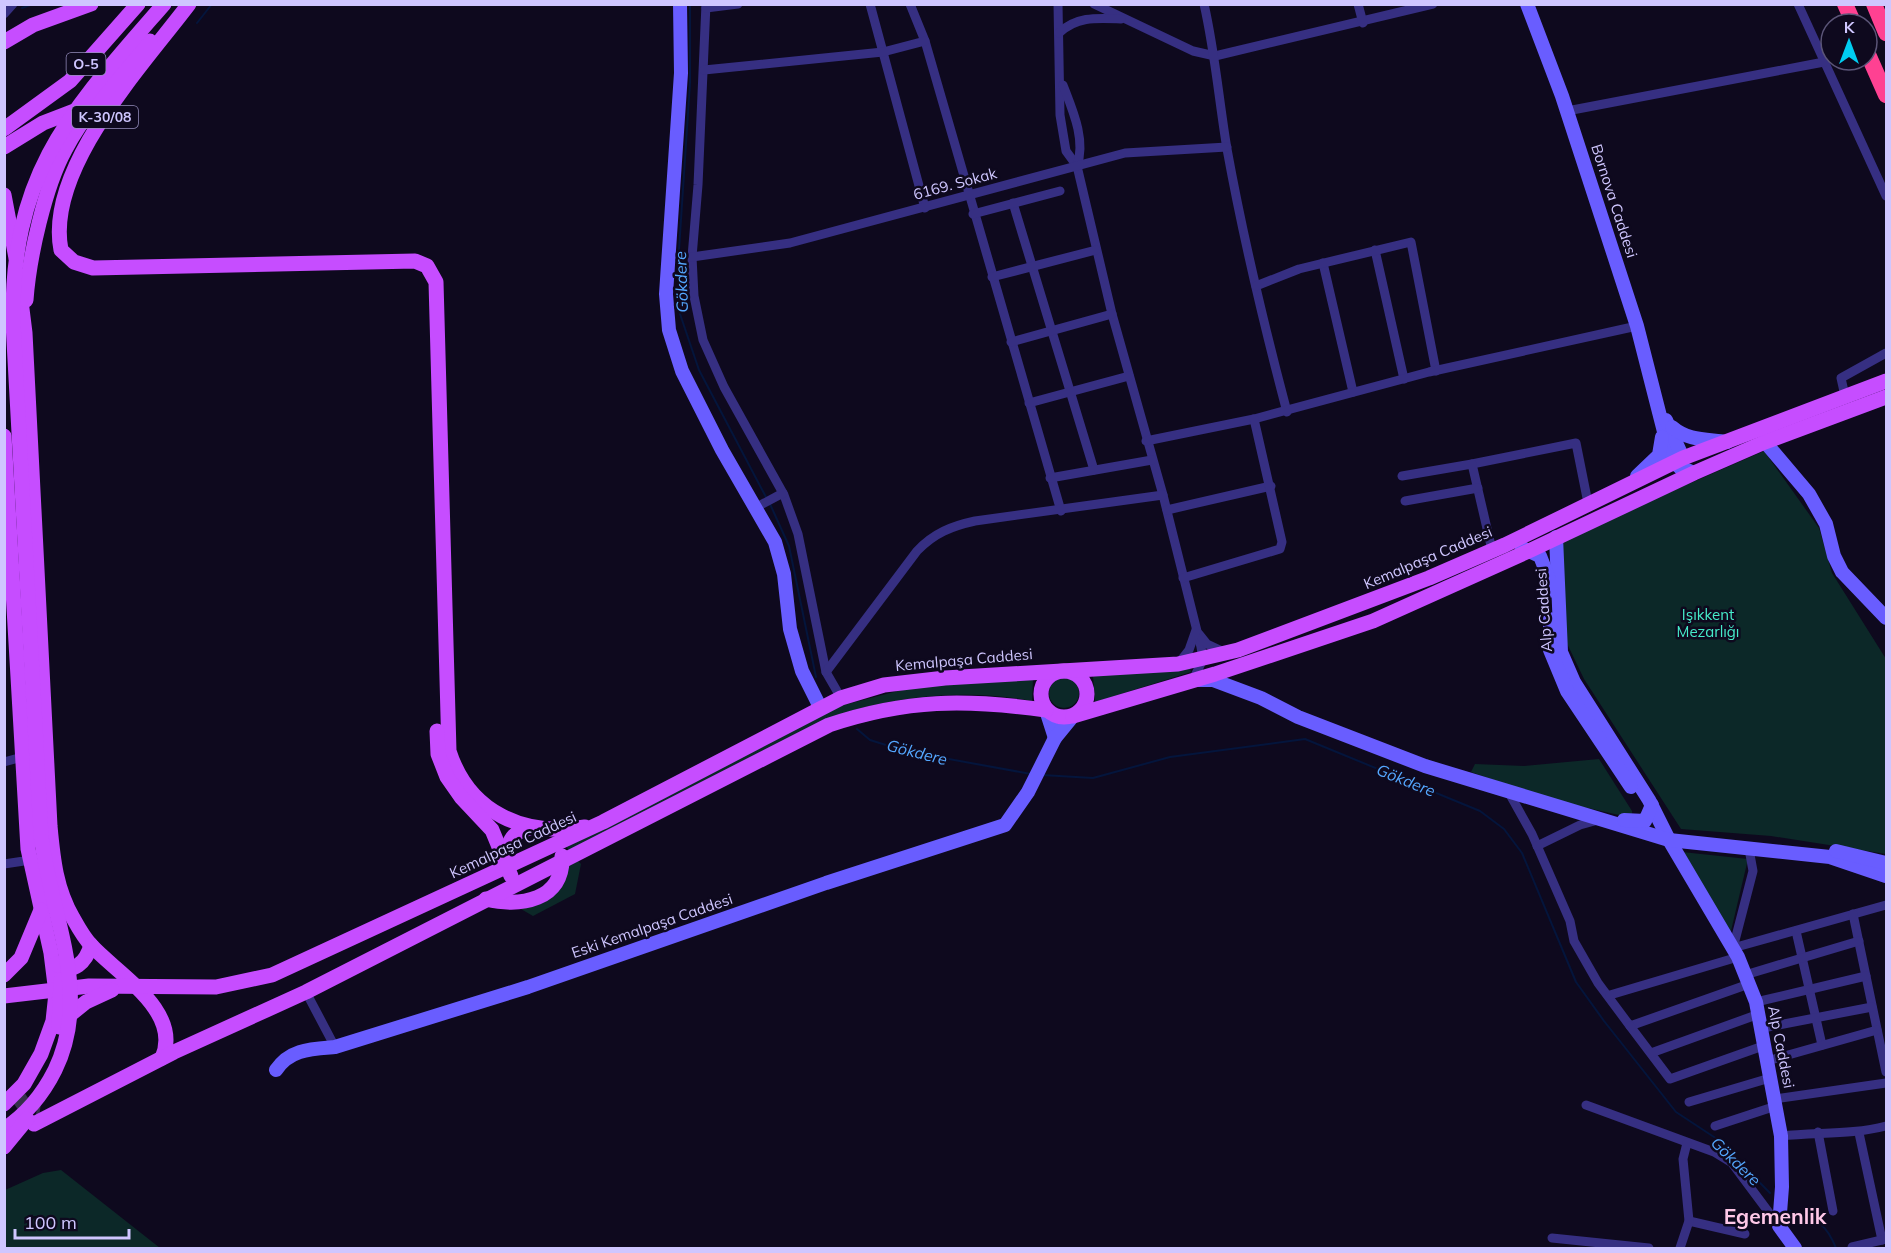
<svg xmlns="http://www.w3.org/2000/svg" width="1891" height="1253" font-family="Mulish,sans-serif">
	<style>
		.green { fill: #0c2828 }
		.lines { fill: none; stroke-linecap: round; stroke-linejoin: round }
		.stream { stroke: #04153c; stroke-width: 2 }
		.primary-tunnel { stroke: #352f4b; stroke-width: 15; stroke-dasharray: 15 8; stroke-linecap: butt }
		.street { stroke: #362f82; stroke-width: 9 }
		.secondary { stroke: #695dff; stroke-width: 14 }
		.primary { stroke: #c64dff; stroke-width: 15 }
		.highway { stroke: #ff4192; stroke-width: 16 }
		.primary-bridge { stroke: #c64dff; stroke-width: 15 }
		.labels { text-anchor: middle; stroke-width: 5; stroke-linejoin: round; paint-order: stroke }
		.shield { fill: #0e091e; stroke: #958dbc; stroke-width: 1.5 }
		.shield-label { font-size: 14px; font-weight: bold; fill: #cfc6ff }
		.street-label { font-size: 15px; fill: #cfc6ff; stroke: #0e091e }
		.park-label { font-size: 15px; fill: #46ebca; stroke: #0e091e }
		.water-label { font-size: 16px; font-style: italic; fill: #54a7ff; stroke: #0e091e }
		.district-label { font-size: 21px; font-weight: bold; fill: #ffc8e8; stroke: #0e091e }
	</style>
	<rect width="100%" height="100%" fill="#0e091e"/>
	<g class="green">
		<polygon points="1764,451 1819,528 1832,573 1886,659 1886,854 1771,836 1681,829 1584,679 1562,633 1560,540"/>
		<polygon points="1190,668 1191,672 1095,702 1093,676"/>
		<circle cx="1064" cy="693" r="15"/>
		<path d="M1033 679 1032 701C970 689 901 695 841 714L569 851 566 846 840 706 913 687Z"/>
		<polygon points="1599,759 1632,811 1632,818 1548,799 1471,772 1475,764 1524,766"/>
		<polygon points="1682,852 1748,859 1730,935"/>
		<polygon points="578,861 581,864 575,894 533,916 521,909 565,868"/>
		<polygon points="61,1170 160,1248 5,1248 5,1190 43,1173"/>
	</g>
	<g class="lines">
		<g class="stream">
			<polyline points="690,4 690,83 678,265 679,311 699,370 767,499"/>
			<polyline points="22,8 33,4"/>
			<polyline points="197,23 212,4"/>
			<polyline points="770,504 789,546 816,677"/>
			<polyline points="857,729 870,740 905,751 1031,774"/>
			<polyline points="1042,775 1093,778 1170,757 1305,739 1480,811 1504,829 1522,853 1576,982 1604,1021 1676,1112 1717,1139 1770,1193"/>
			<path d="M1790 1211C1816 1220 1825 1221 1836 1248"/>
		</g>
		<polyline class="primary-tunnel" points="19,1098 26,1108 40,1110"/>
		<g class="street">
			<polyline points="706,4 698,185 692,257 694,296 703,340 724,387 784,495 798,534 826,672 841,698"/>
			<polyline points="870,4 925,208"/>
			<polyline points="910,4 925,41 1061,511"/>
			<polyline points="1058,4 1060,115 1066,151 1077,166 1112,314 1163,495 1201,647 1203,659 1193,680"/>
			<polyline points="1094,4 1193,51 1215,56 1433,4"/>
			<path d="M1204 4C1215 52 1219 101 1227 149 1243 237 1264 325 1287 412"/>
			<polyline points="1358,4 1363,23"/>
			<polyline points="1798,4 1886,196"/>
			<polyline points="706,8 738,4"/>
			<polyline points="4,14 13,4"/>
			<path d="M1059 33C1077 16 1097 18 1121 19"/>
			<polyline points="704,70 883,52 925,41"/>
			<path d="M1063 85C1073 111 1086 140 1077 166"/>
			<polyline points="1567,111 1824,62"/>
			<polyline points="1013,203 1094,470"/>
			<polyline points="973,214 1060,191"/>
			<polyline points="1375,250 1404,379"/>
			<polyline points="692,257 790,243 1125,153 1227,147"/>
			<polyline points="1323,263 1353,392"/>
			<polyline points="992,277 1096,250"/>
			<polyline points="1256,286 1299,269 1411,242 1436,371"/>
			<polyline points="1011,342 1112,314"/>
			<polyline points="1845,396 1841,378 1886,353"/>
			<polyline points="1029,403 1129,376"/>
			<polyline points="1146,441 1254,419 1429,372 1637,326"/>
			<polyline points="1472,464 1576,443 1588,503"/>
			<polyline points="1402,476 1472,464 1492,550"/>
			<polyline points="1050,478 1152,460"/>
			<polyline points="1405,501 1478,488"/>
			<polyline points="755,508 783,493"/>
			<polyline points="1167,510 1271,486"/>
			<polyline points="1183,578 1280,549 1282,542 1254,419"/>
			<polyline points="1199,634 1207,644 1224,652"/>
			<polyline points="1178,664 1189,650 1196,630"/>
			<path d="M826 672 917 551C934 533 952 526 975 521L1163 495"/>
			<polyline points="4,762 22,757"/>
			<polyline points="1508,791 1532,834 1570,921 1574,941 1598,983 1630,1026 1749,984"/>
			<polyline points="1537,846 1580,825 1598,820"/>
			<polyline points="1749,849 1753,871 1733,948 1886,905"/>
			<polyline points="4,864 24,861"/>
			<polyline points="1853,914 1886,1072"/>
			<polyline points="1796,931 1822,1045"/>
			<polyline points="1745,975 1859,941"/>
			<polyline points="306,992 335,1047"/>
			<polyline points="1610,995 1738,957"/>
			<polyline points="1756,1002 1866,976"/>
			<polyline points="1630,1026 1670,1079 1763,1046"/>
			<polyline points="1763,1028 1872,1007"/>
			<polyline points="1651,1053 1759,1014"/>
			<polyline points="1767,1061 1877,1030"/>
			<polyline points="1774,1099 1886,1083"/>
			<polyline points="1689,1102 1770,1078"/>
			<polyline points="1586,1105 1714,1152 1732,1163 1779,1226"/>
			<polyline points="1715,1126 1776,1106"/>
			<polyline points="1818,1132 1833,1211"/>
			<polyline points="1859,1133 1882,1240"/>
			<path d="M1781 1136C1817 1132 1852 1135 1886 1126"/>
			<polyline points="1689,1221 1745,1234"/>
			<polyline points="1552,1238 1649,1248"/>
			<polyline points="1852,1247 1886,1239"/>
			<polyline points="1680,1248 1689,1221 1683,1159 1687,1143"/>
		</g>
		<g class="secondary">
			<polyline points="680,4 681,73 666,294 669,330 682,371 722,450 775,542 784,574 790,629 802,671 820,707"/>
			<polyline points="1527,4 1562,96 1637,326 1672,463 1694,473"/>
			<polyline points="1666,420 1683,458 1680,468"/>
			<path d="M1672 427C1688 441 1707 439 1727 442"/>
			<polyline points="1765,442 1809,494 1826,524 1834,556 1842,572 1886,618"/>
			<polyline points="1637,476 1659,455 1662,437"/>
			<polyline points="1556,537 1561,652 1574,682 1649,800 1669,840 1738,957 1756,1002 1781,1136 1782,1187 1779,1226 1795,1248"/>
			<polyline points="1522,548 1540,556 1549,579 1549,591"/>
			<polyline points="1550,619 1550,650 1567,691 1631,787"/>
			<polyline points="1198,680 1213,680 1261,698 1298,717 1425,766 1669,840 1830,857 1886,876"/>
			<polyline points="1046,710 1055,738"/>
			<polyline points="1624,820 1645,821 1652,805"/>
			<polyline points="1836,851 1886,863"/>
			<path d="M276 1070C290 1049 311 1049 335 1047L528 987 826 883 1005 825 1028 792 1055 738 1073 716"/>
		</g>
		<g class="primary">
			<path d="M189 4C143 65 45 169 61 250L74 262 93 268 415 261 427 266 436 282 449 751C469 813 524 837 585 827"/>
			<polyline points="4,42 33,25 91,4"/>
			<polyline points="4,129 70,81 138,4"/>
			<polyline points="4,147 43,123 82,108"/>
			<polyline points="4,195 16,258"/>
			<path d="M19 285 25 333 50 826C53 859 56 889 73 918 78 927 84 938 91 945 116 973 183 1011 162 1058"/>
			<path d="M26 300C29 258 45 186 65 150 86 110 120 75 150 41"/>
			<polyline points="4,436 28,849 51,953 56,993 53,1021 41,1054 24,1084 4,1104"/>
			<circle cx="1064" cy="694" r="23"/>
			<polyline points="1073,716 1215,674 1373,621 1531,550 1694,473 1765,442 1886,397"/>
			<polyline points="437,731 438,754 447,777 461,797 492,830 511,876"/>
			<path d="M501 859C513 845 504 836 529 828"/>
			<path d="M486 899C520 907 564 901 562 856"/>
			<path d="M56 964C74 975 86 962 91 945"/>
			<polyline points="4,975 21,958 41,910"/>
			<polyline points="4,996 89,986 216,987 272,975 603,822 841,698 884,685 945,678 1178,664 1238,650 1429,578 1505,545 1683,458 1886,381"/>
			<polyline points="61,1022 86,1002 112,990"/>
			<path d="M34 1124 174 1052 306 992 829 725C907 699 965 699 1046 710"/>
		</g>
		<g class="highway">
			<polyline points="1845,4 1854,24"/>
			<polyline points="1874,4 1886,33"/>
			<polyline points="1867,52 1886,95"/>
		</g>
		<g class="primary-bridge">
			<polyline points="59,1027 61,980"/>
			<path d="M4 1129C27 1114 43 1094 55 1070 93 992 50 915 41 835L13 323C11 172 70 112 164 4"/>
			<polyline points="4,1147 27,1119"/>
		</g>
	</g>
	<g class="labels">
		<g class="shield">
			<rect x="66.5" y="53" width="39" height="22" rx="4.5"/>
			<rect x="72" y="106" width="66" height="22" rx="4.5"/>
		</g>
		<g class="shield-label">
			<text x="86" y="69">O-5</text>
			<text x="105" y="122">K-30/08</text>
		</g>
		<g class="street-label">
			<text transform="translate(955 184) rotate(-15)" y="5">6169. Sokak</text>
			<text transform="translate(1614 201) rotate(72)" y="5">Bornova Caddesi</text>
			<text transform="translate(1428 558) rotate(-23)" y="5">Kemalpaşa Caddesi</text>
			<text transform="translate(1544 610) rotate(-94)" y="5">Alp Caddesi</text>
			<text transform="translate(964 660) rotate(-5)" y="5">Kemalpaşa Caddesi</text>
			<text transform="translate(513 845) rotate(-25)" y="5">Kemalpaşa Caddesi</text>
			<text transform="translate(652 926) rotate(-19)" y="5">Eski Kemalpaşa Caddesi</text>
			<text transform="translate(1781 1047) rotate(79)" y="5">Alp Caddesi</text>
		</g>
		<g class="park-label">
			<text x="1708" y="620">Işıkkent<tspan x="1708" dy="17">Mezarlığı</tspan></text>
		</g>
		<g class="water-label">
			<text transform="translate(681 282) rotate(-92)" y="6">Gökdere</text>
			<text transform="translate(917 752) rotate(14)" y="6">Gökdere</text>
			<text transform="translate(1406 780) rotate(22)" y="6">Gökdere</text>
			<text transform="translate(1736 1161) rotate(44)" y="6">Gökdere</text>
		</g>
		<g class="district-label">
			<text x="1775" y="1224">Egemenlik</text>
		</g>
	</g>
	<rect width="1891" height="1253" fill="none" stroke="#cfc6ff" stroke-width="12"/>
	<g transform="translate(1849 42)"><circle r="28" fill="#0e091e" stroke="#5b5578" stroke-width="1.5"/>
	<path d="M0-4.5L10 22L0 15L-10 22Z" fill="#00cdf1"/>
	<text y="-9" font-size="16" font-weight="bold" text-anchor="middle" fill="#cfc6ff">K</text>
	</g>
	<path d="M15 1229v9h114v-9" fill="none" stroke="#cfc6ff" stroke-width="3"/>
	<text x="24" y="1229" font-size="18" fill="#cfc6ff" stroke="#0e091e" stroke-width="4.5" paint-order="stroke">100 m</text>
</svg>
